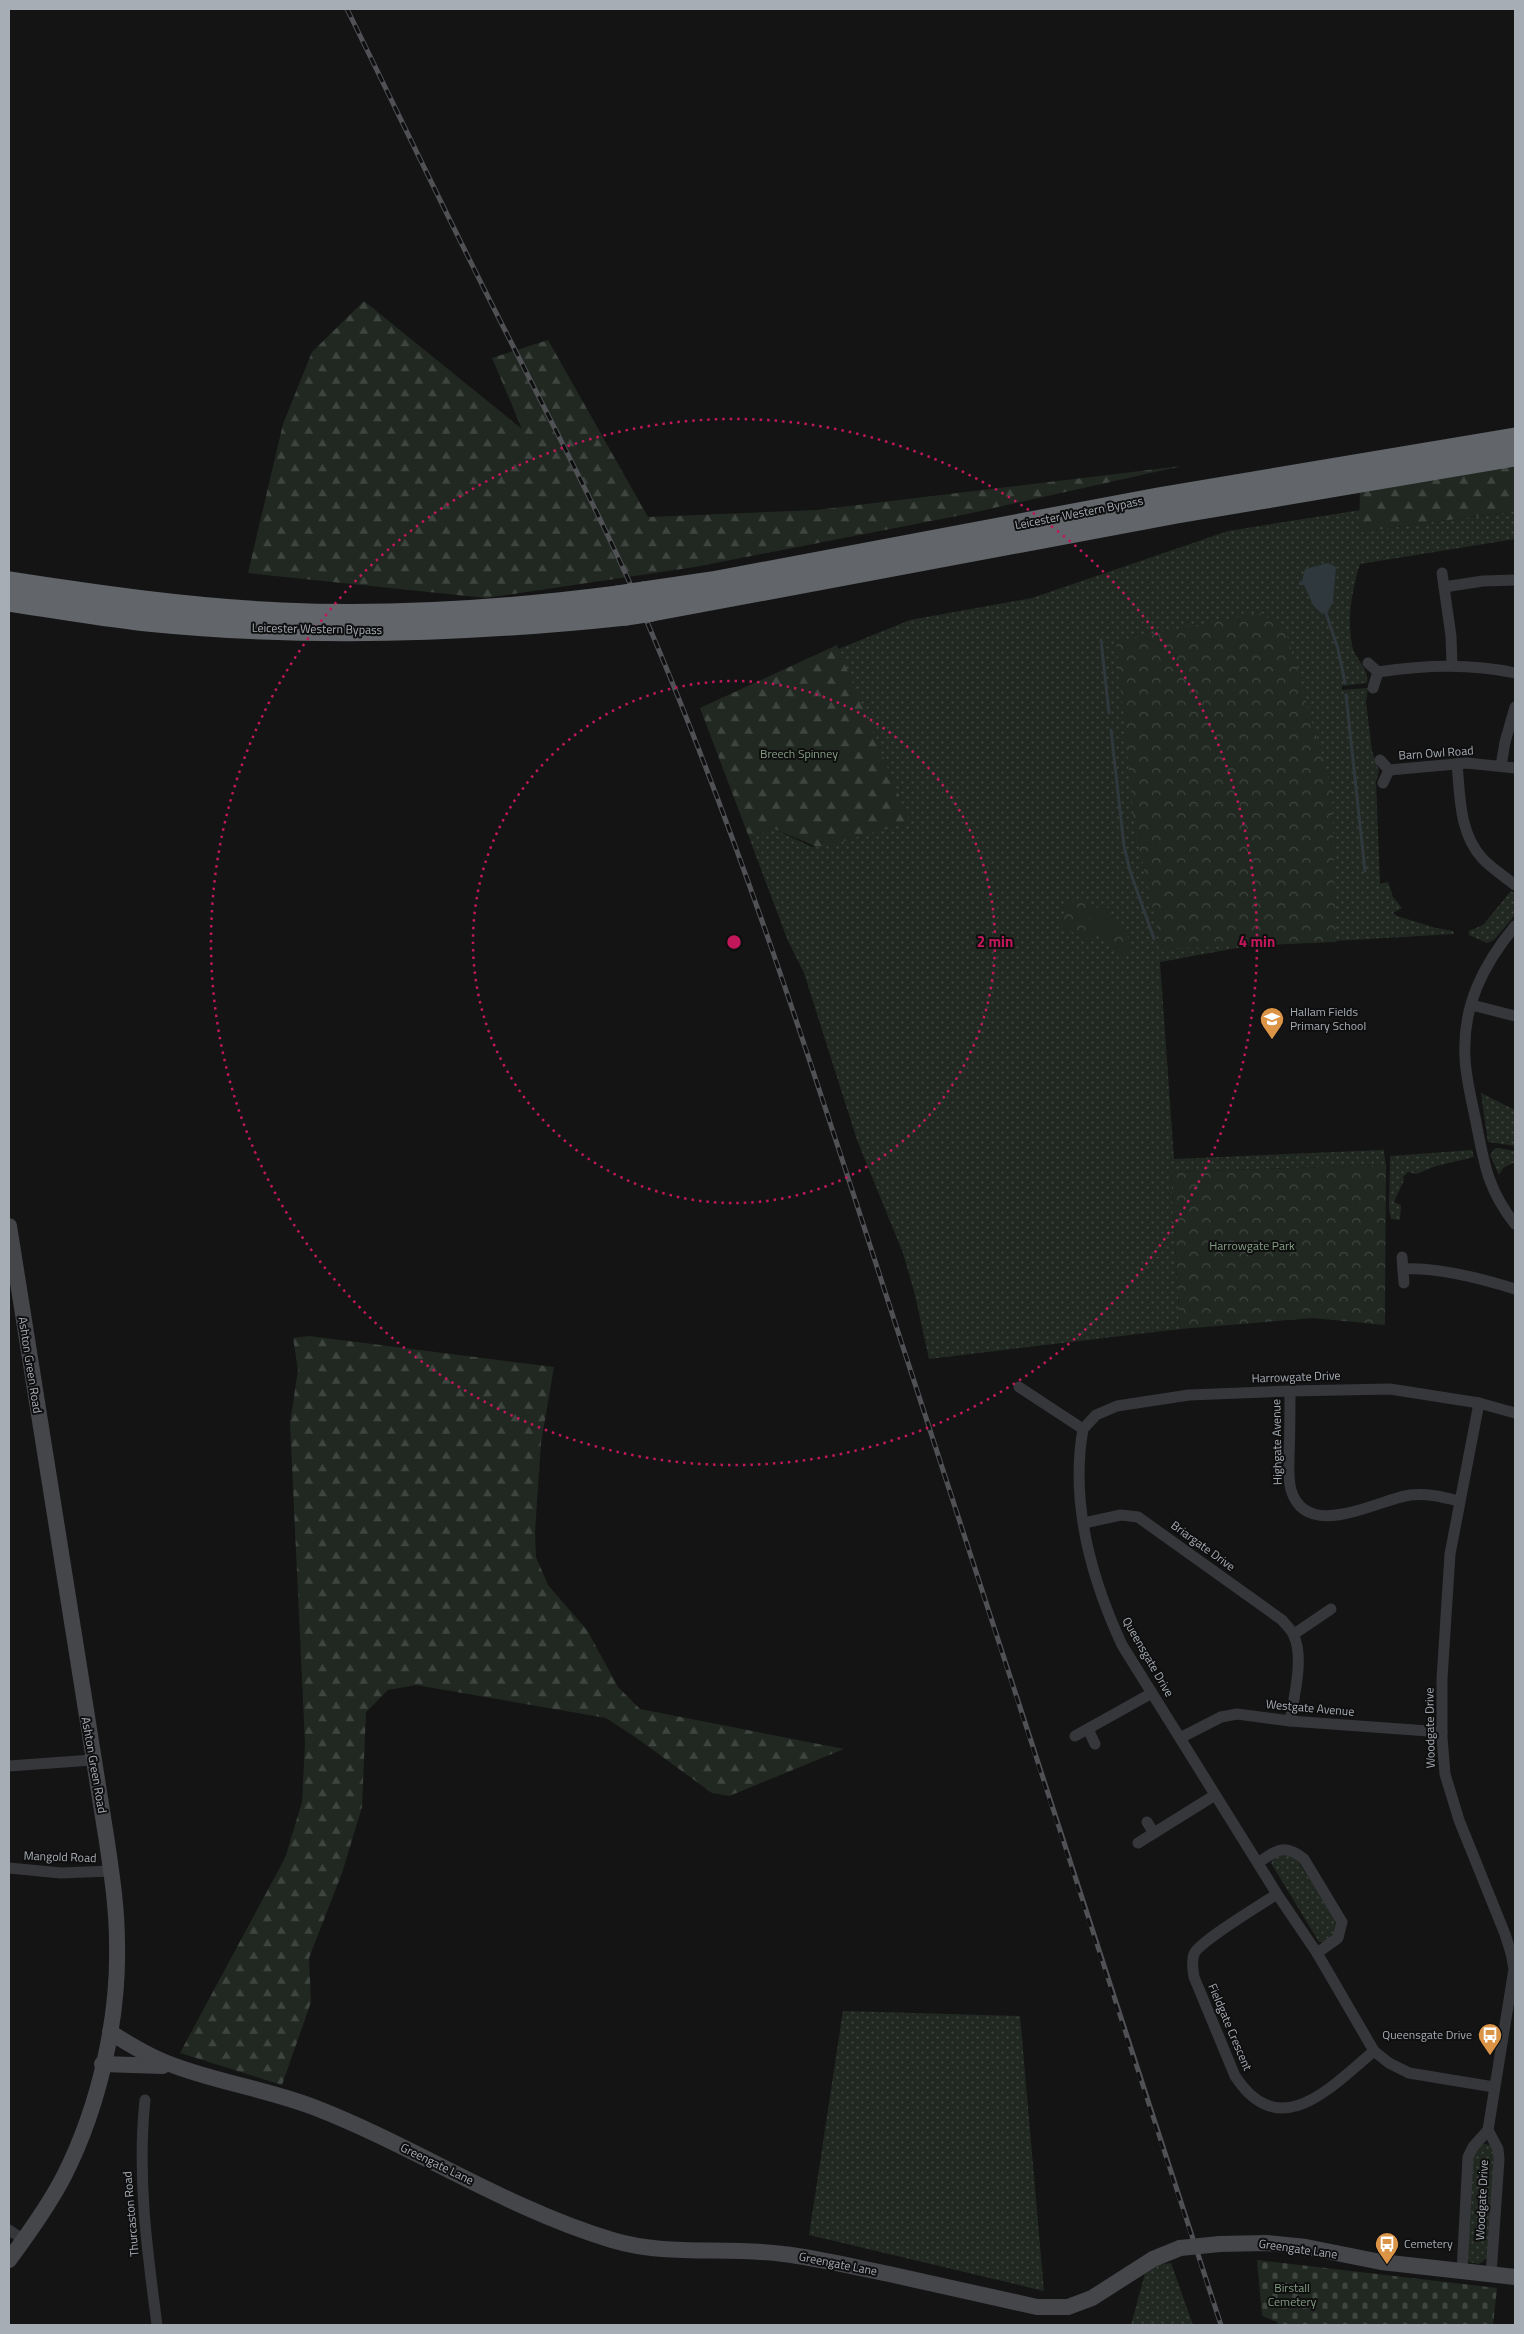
<svg xmlns="http://www.w3.org/2000/svg" width="1524" height="2334" font-family="'Titillium Web',sans-serif">
	<style>
		.grass { fill: url(#grass-dots) }
		.forest { fill: url(#forest-firs) }
		.cemetery { fill: url(#cemetery-stones) }
		.park { fill: url(#park-crowns) }
		.garden { fill: #212821 }
		.water { fill: #2f383d }
		.lines { fill: none; stroke-linecap: round; stroke-linejoin: round }
		.stream { stroke: #2f383d; stroke-width: 3 }
		.street { stroke: #36373a; stroke-width: 11 }
		.secondary { stroke: #44464a; stroke-width: 16 }
		.highway { stroke: #62666a; stroke-width: 21 }
		.rail-casing { stroke: #4f5155; stroke-width: 5 }
		.rail { stroke: #0f0f10; stroke-width: 3; stroke-dasharray: 9; stroke-linecap: butt }
		.secondary-bridge { stroke: #44464a; stroke-width: 16 }
		.highway-bridge { stroke: #62666a; stroke-width: 21 }
		.ring { fill: none; stroke: #c2185b; stroke-width: 2.5; stroke-dasharray: 2.5 5 }
		.labels { text-anchor: middle; stroke-width: 4; stroke-linejoin: round; paint-order: stroke }
		.street-label { font-size: 12px; fill: #a7adb4; stroke: #0f0f10 }
		.park-label { font-size: 12px; fill: #839d81; stroke: #0f0f10 }
		.poi-label { font-size: 12px; fill: #a7adb4; stroke: #0f0f10; text-anchor: start }
		.centre { fill: #c2185b; stroke: #0f0f10; stroke-width: 2.5 }
		.ring-label { font-size: 15px; text-anchor: middle; font-weight: bold; fill: #c2185b; stroke: #0f0f10; stroke-width: 4; stroke-linejoin: round; paint-order: stroke }
	</style>
	<defs>
		<pattern id="grass-dots" width="8" height="8" patternUnits="userSpaceOnUse" patternTransform="scale(1.25)"><rect width="8" height="8" fill="#212821"/><path d="M2 2h.1M6 6h.1" fill="none" stroke="#3e443f" stroke-width="1.8" stroke-linecap="round"/></pattern>
		<pattern id="forest-firs" width="22" height="20" patternUnits="userSpaceOnUse" patternTransform="scale(1.25)"><rect width="22" height="20" fill="#212821"/><path d="M5 1l3.5 6h-7zM16 11l3.5 6h-7z" fill="#3e443f"/></pattern>
		<pattern id="cemetery-stones" width="16" height="16" patternUnits="userSpaceOnUse" patternTransform="scale(1.25)"><rect width="16" height="16" fill="#212821"/><path d="M2 7V4a2 2 0 0 1 4 0v3zM10 15v-3a2 2 0 0 1 4 0v3z" fill="#3e443f"/></pattern>
		<pattern id="park-crowns" width="20" height="18" patternUnits="userSpaceOnUse" patternTransform="scale(1.25)"><rect width="20" height="18" fill="#212821"/><path d="M2 6a3 3 0 1 1 6 0M12 15a3 3 0 1 1 6 0" fill="none" stroke="#3e443f"/></pattern>
	</defs>
	<rect width="100%" height="100%" fill="#141415"/>
	<g class="grass">
		<path d="M1361 510 1359 532 1515 511V539L1360 564C1352 590 1347 617 1352 645 1354 658 1370 669 1367 683L1342 686V690L1368 688 1366 702 1372 751 1379 771 1376 782 1380 884 1388 882 1393 897 1402 908 1393 913 1397 916 1436 928 1453 931 1454 934 1248 946 1160 962 1174 1159 1383 1150V1147L1386 1165 1171 1172 1180 1329 929 1359 915 1295 903 1253 857 1140 804 973 788 941 750 840 772 828 812 847 909 822 836 650 910 620 1032 598 1228 531Z"/>
		<polygon points="1511,891 1515,894 1515,915 1494,940 1487,943 1469,935 1469,931 1483,925"/>
		<polygon points="1481,1093 1515,1110 1515,1146 1488,1142"/>
		<polygon points="1498,1148 1515,1151 1515,1162 1503,1168 1499,1175 1490,1155 1494,1149"/>
		<polygon points="1472,1150 1474,1157 1436,1166 1416,1174 1408,1172 1403,1177 1404,1180 1394,1202 1401,1205 1400,1220 1391,1219 1389,1210 1390,1156"/>
		<polygon points="1280,1853 1295,1856 1335,1919 1337,1933 1325,1942 1319,1942 1271,1863 1275,1856"/>
		<polygon points="843,2011 1020,2016 1044,2291 809,2235"/>
		<polygon points="1485,2144 1490,2145 1494,2150 1490,2256 1479,2264 1469,2262 1465,2254 1472,2156 1479,2145"/>
		<polygon points="1171,2263 1193,2325 1131,2325 1147,2266"/>
	</g>
	<g class="forest">
		<polygon points="364,301 522,429 492,358 548,340 648,517 816,510 1182,466 967,514 695,567 486,598 248,573 283,424 312,352"/>
		<polygon points="1515,465 1515,511 1359,532 1360,491"/>
		<polygon points="837,645 910,822 820,848 772,828 750,840 700,708"/>
		<polygon points="309,1336 554,1367 541,1443 535,1532 536,1557 548,1585 587,1630 618,1687 640,1709 844,1749 729,1796 712,1793 638,1739 606,1718 416,1685 388,1690 366,1712 362,1807 342,1873 309,1958 311,2002 282,2085 180,2053 285,1858 302,1802 305,1743 290,1423 298,1370 293,1338"/>
	</g>
	<polygon class="cemetery" points="1257,2260 1497,2288 1493,2325 1278,2325 1277,2322 1262,2316"/>
	<g class="park">
		<polygon points="1258,613 1284,625 1332,790 1336,942 1162,949 1135,830 1116,641"/>
		<path d="M1084 896 1094 910 1104 903 1130 940 1131 946 1122 955 1116 953 1100 932 1089 939C1079 935 1071 932 1062 926L1060 919 1066 915 1065 905 1071 901 1075 903Z"/>
		<polygon points="1386,1165 1385,1325 1313,1318 1180,1329 1171,1172"/>
	</g>
	<polygon class="garden" points="1104,903 1122,930 1106,941 1088,915"/>
	<polygon class="water" points="1328,563 1336,567 1333,601 1328,612 1322,614 1313,605 1304,585 1299,585 1299,582 1302,581 1305,569"/>
	<g class="lines">
		<g class="stream">
			<polyline points="1326,613 1338,649 1345,683"/>
			<polyline points="1101,640 1109,713"/>
			<polyline points="1346,695 1365,871"/>
			<polyline points="1111,730 1124,846 1130,871 1154,939"/>
		</g>
		<g class="street">
			<polyline points="1442,573 1451,636 1452,665"/>
			<polyline points="1444,587 1483,581 1515,580"/>
			<polyline points="1368,663 1378,672 1373,688"/>
			<path d="M1378 672C1424 665 1469 663 1515 673"/>
			<polyline points="1380,760 1389,770 1383,783"/>
			<path d="M1457 764C1460 795 1459 833 1482 858 1491 868 1504 876 1515 885"/>
			<polyline points="1501,766 1505,742 1515,707"/>
			<polyline points="1389,770 1467,763 1515,768"/>
			<path d="M1515 926C1483 965 1462 1006 1465 1058 1466 1080 1472 1101 1476 1122 1484 1164 1488 1190 1515 1224"/>
			<polyline points="1472,1005 1515,1016"/>
			<polyline points="1402,1257 1404,1283"/>
			<path d="M1403 1269C1437 1267 1483 1279 1515 1289"/>
			<path d="M1019 1387 1083 1429C1070 1502 1091 1578 1122 1645L1277 1894 1317 1953 1374 2051 1389 2063 1409 2073 1494 2087"/>
			<path d="M1290 1391C1290 1412 1290 1434 1289 1456 1289 1466 1288 1480 1291 1490 1307 1542 1377 1500 1410 1495 1427 1493 1443 1497 1459 1501"/>
			<polyline points="1083,1429 1096,1415 1117,1406 1189,1395 1290,1391 1390,1389 1479,1403 1515,1413"/>
			<path d="M1084 1523 1121 1515 1138 1517 1282 1620C1286 1625 1292 1630 1294 1636 1304 1658 1294 1697 1290 1721"/>
			<polyline points="1294,1634 1331,1609"/>
			<polyline points="1088,1729 1095,1744"/>
			<polyline points="1075,1736 1152,1693"/>
			<polyline points="1180,1738 1221,1717 1237,1714 1290,1721 1442,1732"/>
			<polyline points="9,1766 92,1760"/>
			<polyline points="1147,1822 1154,1833"/>
			<polyline points="1138,1843 1215,1795"/>
			<path d="M1259 1862C1277 1850 1285 1843 1304 1859L1342 1922 1338 1938 1317 1953"/>
			<polyline points="9,1868 61,1873 111,1871"/>
			<path d="M1277 1894C1262 1904 1200 1941 1194 1954 1191 1962 1193 1969 1194 1977L1235 2076C1280 2145 1332 2086 1374 2051"/>
			<path d="M145 2100C137 2176 147 2250 157 2325"/>
			<polyline points="1488,2130 1498,2149 1499,2159 1491,2275"/>
			<polyline points="9,2230 24,2240"/>
			<polyline points="1462,2272 1468,2157 1473,2147 1488,2130 1514,1969 1511,1953 1505,1934 1459,1820 1445,1774 1442,1737 1442,1679 1450,1554 1479,1403"/>
		</g>
		<g class="secondary">
			<path d="M9 1226 107 1842C112 1876 117 1909 117 1943 119 2019 99 2106 65 2174 50 2204 29 2233 9 2260"/>
			<path d="M110 2032C130 2045 151 2058 175 2066 221 2083 270 2090 316 2108 416 2147 508 2209 612 2240 668 2257 725 2246 783 2254 818 2258 854 2267 889 2274 938 2285 988 2296 1037 2307H1068L1092 2298 1153 2259 1180 2248"/>
			<polyline points="102,2064 163,2066"/>
			<polyline points="1220,2244 1267,2243 1306,2247 1381,2262 1515,2277"/>
		</g>
		<g class="highway">
			<path d="M9 582C100 596 191 609 282 613 391 618 510 610 618 596"/>
			<polyline points="644,592 712,582 1158,498 1515,438"/>
			<path d="M9 601C55 608 101 616 147 621 306 637 467 632 626 615"/>
			<polyline points="652,611 1177,513 1515,456"/>
		</g>
		<g class="rail-casing">
			<path id="rail" d="M347 9C402 121 455 233 512 344 561 441 611 536 653 636 750 866 824 1104 901 1341 1008 1669 1112 1998 1221 2325"/>
		</g>
		<use href="#rail" class="rail"/>
		<polyline class="secondary-bridge" points="1180,2248 1220,2244"/>
		<g class="highway-bridge">
			<polyline points="618,596 644,592"/>
			<polyline points="626,615 652,611"/>
		</g>
	</g>
	<g class="ring">
		<circle cx="734" cy="942" r="261"/>
		<circle cx="734" cy="942" r="523"/>
	</g>
	<defs>
		<g id="school-pin" transform="scale(1.25)"><path d="M0 17L-7.5 6A9.5 9.5 0 1 1 7.5 6Z" fill="#db9446" stroke="#0f0f10"/><path d="M0-5L7-2L0 1L-7-2ZM-4 1L0 2.5L4 1V4Q0 6-4 4Z" fill="#fff"/></g>
		<g id="bus-pin" transform="scale(1.25)"><path d="M0 17L-7.5 6A9.5 9.5 0 1 1 7.5 6Z" fill="#db9446" stroke="#0f0f10"/><path d="M-5-6H5V4H4V6H2V4H-2V6H-4V4H-5ZM-3.5-4V0h7V-4ZM-3.5 1.2v1.5H-2V1.2ZM2 1.2v1.5H3.5V1.2Z" fill="#fff"/></g>
	</defs>
	<g fill-rule="evenodd">
		<use href="#school-pin" x="1272" y="1019"/>
		<use href="#bus-pin" x="1490" y="2035"/>
		<use href="#bus-pin" x="1387" y="2244"/>
	</g>
	<g class="labels">
		<g class="street-label">
			<text transform="translate(1079 513) rotate(-11)" y="4">Leicester Western Bypass</text>
			<text transform="translate(317 629) rotate(1)" y="4">Leicester Western Bypass</text>
			<text transform="translate(1436 753) rotate(-4)" y="4">Barn Owl Road</text>
			<text transform="translate(30 1365) rotate(81)" y="4">Ashton Green Road</text>
			<text transform="translate(1296 1377) rotate(-2)" y="4">Harrowgate Drive</text>
			<text transform="translate(1277 1442) rotate(-91)" y="4">Highgate Avenue</text>
			<text transform="translate(1203 1546) rotate(36)" y="4">Briargate Drive</text>
			<text transform="translate(1148 1657) rotate(60)" y="4">Queensgate Drive</text>
			<text transform="translate(1310 1708) rotate(5)" y="4">Westgate Avenue</text>
			<text transform="translate(1430 1728) rotate(-91)" y="4">Woodgate Drive</text>
			<text transform="translate(94 1765) rotate(80)" y="4">Ashton Green Road</text>
			<text transform="translate(60 1857) rotate(2)" y="4">Mangold Road</text>
			<text transform="translate(1230 2027) rotate(67)" y="4">Fieldgate Crescent</text>
			<text transform="translate(437 2164) rotate(26)" y="4">Greengate Lane</text>
			<text transform="translate(1482 2200) rotate(-87)" y="4">Woodgate Drive</text>
			<text transform="translate(131 2214) rotate(-95)" y="4">Thurcaston Road</text>
			<text transform="translate(1298 2249) rotate(8)" y="4">Greengate Lane</text>
			<text transform="translate(838 2264) rotate(11)" y="4">Greengate Lane</text>
		</g>
		<g class="park-label">
			<text x="799" y="758">Breech Spinney</text>
			<text x="1252" y="1250">Harrowgate Park</text>
			<text x="1292" y="2292">Birstall<tspan x="1292" dy="14">Cemetery</tspan></text>
		</g>
		<g class="poi-label">
			<text x="1290" y="1016">Hallam Fields<tspan x="1290" dy="14">Primary School</tspan></text>
			<text x="1472" y="2039" text-anchor="end">Queensgate Drive</text>
			<text x="1404" y="2248">Cemetery</text>
		</g>
	</g>
	<circle cx="734" cy="942" r="8" class="centre"/>
	<g class="ring-label">
		<text x="995" y="947">2 min</text>
		<text x="1257" y="947">4 min</text>
	</g>
	<rect width="1524" height="2334" fill="none" stroke="#a7adb4" stroke-width="20"/>
</svg>
